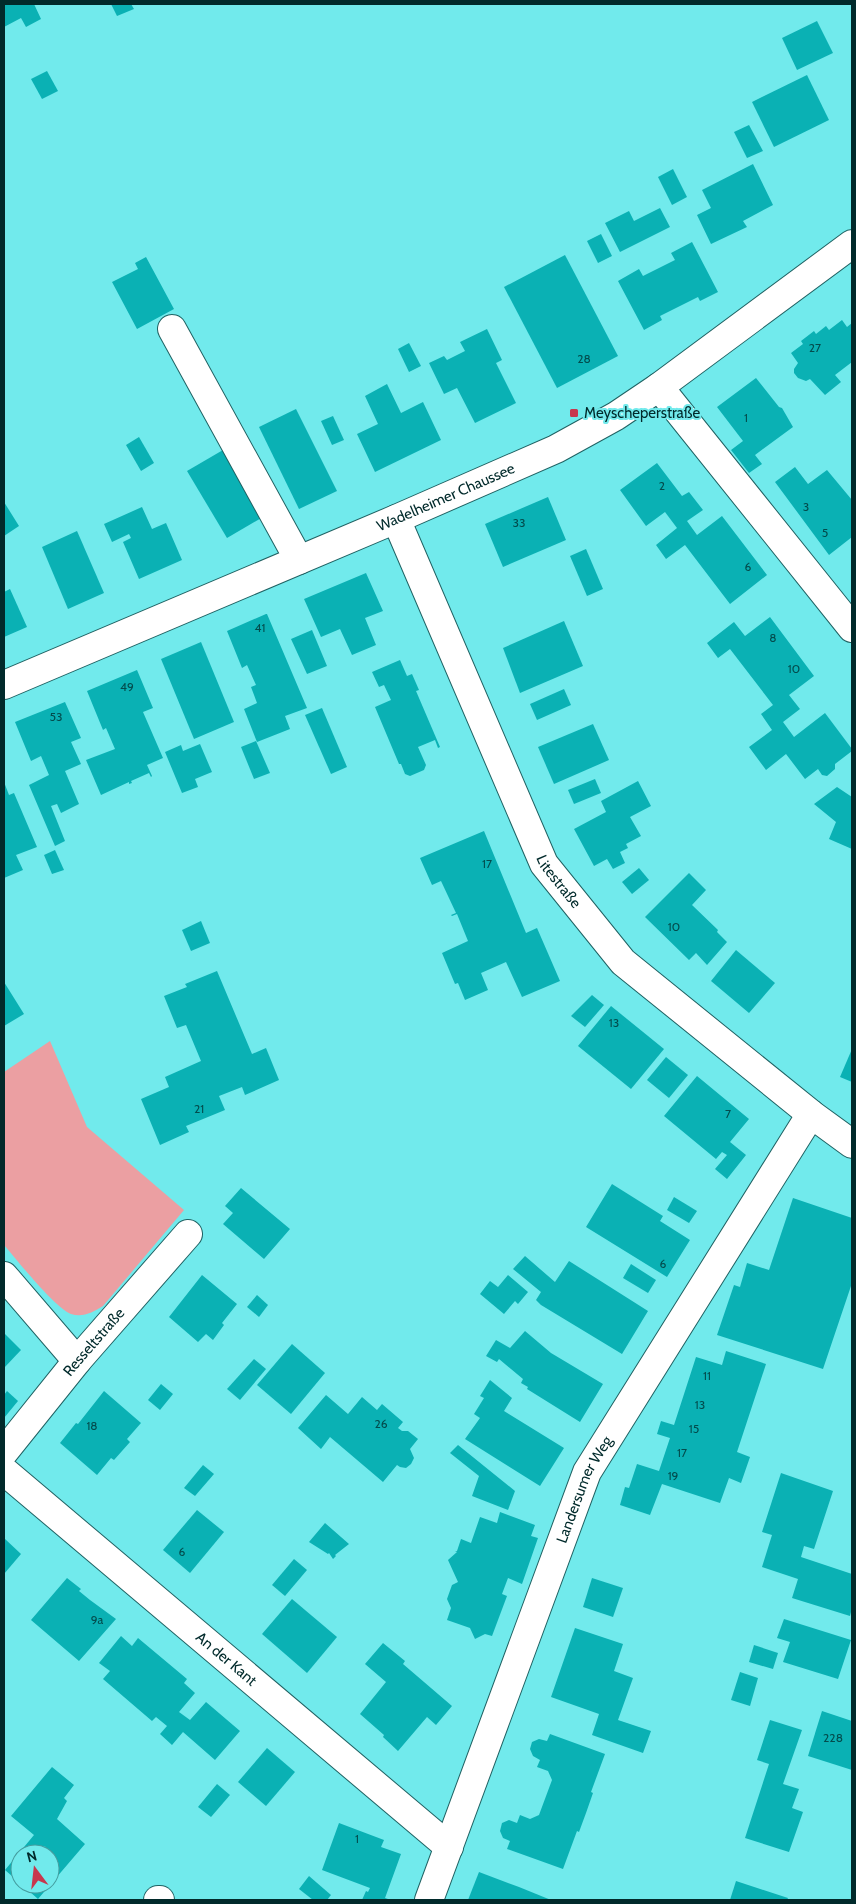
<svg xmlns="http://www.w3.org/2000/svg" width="856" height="1904" font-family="Cabin,sans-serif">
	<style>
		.green { fill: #eb9fa2 }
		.building { fill: #0ab1b4 }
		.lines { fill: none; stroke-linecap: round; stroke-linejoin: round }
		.minor-casing { stroke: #206263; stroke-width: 30 }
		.minor { stroke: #fff; stroke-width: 28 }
		.poi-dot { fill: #c7374e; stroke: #71eaec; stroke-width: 2 }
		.labels { text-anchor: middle; stroke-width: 4; stroke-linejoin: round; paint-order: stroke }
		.number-label { font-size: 12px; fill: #034c4d }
		.poi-label { font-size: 15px; fill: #012a2b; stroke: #71eaec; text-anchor: start }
		.street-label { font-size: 15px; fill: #012a2b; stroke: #71eaec }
	</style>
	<rect width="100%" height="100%" fill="#71eaec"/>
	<path class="green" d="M50 1041 87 1127 184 1210 103 1306C93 1312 83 1318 71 1314 55 1308 17 1260 4 1245V1072Z"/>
	<g class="building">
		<polygon points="4,4 34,4 41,19 26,27 21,18 4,27"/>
		<polygon points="111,4 131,4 134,9 117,16"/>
		<polygon points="817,21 833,53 797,70 782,38"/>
		<polygon points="47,71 58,91 42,99 31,79"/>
		<polygon points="807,75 829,120 774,147 752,102"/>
		<polygon points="749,125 763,151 747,158 734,132"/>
		<polygon points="753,164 773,205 743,221 747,227 711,244 697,215 711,208 702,190"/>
		<polygon points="673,169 687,197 672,205 658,177"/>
		<polygon points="660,208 670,227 620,252 605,223 629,211 634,221"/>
		<polygon points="601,234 612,256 598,263 587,241"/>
		<polygon points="692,242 718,292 700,301 698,297 660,316 662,320 644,330 618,281 639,269 643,276 675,260 671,253"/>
		<polygon points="565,255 618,356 557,388 504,287"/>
		<polygon points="146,257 174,309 137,329 112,282 138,269 135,263"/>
		<polygon points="842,320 847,327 852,323 852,362 835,375 841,382 825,395 810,379 806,381 798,378 794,373 794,369 798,363 791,353 803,344 801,341 814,331 816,334 826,326 829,330"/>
		<polygon points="487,329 502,360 496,363 516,403 475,423 457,388 444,394 429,363 444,356 447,360 465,351 460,342"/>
		<polygon points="409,343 421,366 409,372 398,349"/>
		<polygon points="756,378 779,407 782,408 793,427 755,455 762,464 749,473 731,450 743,441 717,407"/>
		<polygon points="387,384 401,413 423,402 441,440 375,472 357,434 378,424 365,396"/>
		<polygon points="296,409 337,491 299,509 259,427"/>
		<polygon points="333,416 344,440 332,445 321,421"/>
		<polygon points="139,437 154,463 141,471 126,445"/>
		<polygon points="223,450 263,517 227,538 187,471"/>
		<polygon points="657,463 682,496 689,492 703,510 687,521 697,535 722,516 767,575 730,604 685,545 666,559 656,545 677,528 665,512 646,526 620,490"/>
		<polygon points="795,467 808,484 827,470 852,500 852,537 829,555 775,482"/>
		<polygon points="548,497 566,540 503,567 485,524"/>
		<polygon points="4,502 19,526 4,536"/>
		<polygon points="142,507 152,529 166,523 182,560 139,579 123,542 131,538 129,534 112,542 104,524"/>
		<polygon points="77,531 104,593 68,609 42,547"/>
		<polygon points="586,549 603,589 587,596 570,556"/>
		<polygon points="366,573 383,611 365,618 376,645 352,655 340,629 321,637 304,599"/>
		<polygon points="10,589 27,627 4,637 4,592"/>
		<polygon points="266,614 267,614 307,708 285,716 290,729 257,742 244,709 257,703 251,687 256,685 247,665 242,668 227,631"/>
		<polygon points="770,617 814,676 789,695 800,709 783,722 794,737 825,713 852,749 852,751 835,764 835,769 827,776 822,775 818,769 805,779 786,754 766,770 749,747 772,730 761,714 773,705 730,649 718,658 707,643 734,622 745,636"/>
		<polygon points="564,621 583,666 520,693 503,648"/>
		<polygon points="312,630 327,666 307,674 291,639"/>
		<polygon points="201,642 234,722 194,739 161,659"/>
		<polygon points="400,660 407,676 412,674 419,690 416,691 440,747 438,748 435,740 418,747 426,765 424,770 410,776 405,774 401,764 399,764 375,707 391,700 384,685 379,687 372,672"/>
		<polygon points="137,670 153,708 143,712 163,758 147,765 152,776 151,777 149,773 131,781 132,783 129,784 129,782 101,795 86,760 115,749 106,728 103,730 87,691"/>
		<polygon points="564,689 571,705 537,720 530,704"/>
		<polygon points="65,702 81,738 71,742 81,764 65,771 79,804 61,813 57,804 51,806 65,841 55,846 29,785 49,775 41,756 31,761 15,722"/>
		<polygon points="322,708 347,767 331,774 305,715"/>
		<polygon points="593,724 609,760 554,784 538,747"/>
		<polygon points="256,741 270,773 254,779 241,747"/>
		<polygon points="200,744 212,772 195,779 198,787 182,793 165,752 181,745 183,751"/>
		<polygon points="595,779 601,793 574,804 568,790"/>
		<polygon points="638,781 651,806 630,817 641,836 626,844 628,848 620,852 625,863 613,869 607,859 594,866 574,829 606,812 601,801"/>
		<polygon points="4,782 9,795 14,793 37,847 16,855 23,870 4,878"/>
		<polygon points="837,787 852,797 852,849 829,839 836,822 814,804"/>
		<polygon points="484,831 526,933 537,928 560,981 522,997 506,962 481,973 488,990 465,1000 458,983 455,984 442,953 468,941 457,914 452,916 451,915 456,913 441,881 432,885 420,858"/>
		<polygon points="55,850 64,870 52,874 44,855"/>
		<polygon points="639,868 649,880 632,894 622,882"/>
		<polygon points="689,873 706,890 692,905 718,930 717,932 727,942 707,965 696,953 689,960 645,917"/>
		<polygon points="201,921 210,943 191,951 182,930"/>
		<polygon points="736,950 775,983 749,1013 711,981"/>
		<polygon points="217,971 252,1054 266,1048 279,1080 245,1095 242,1087 219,1096 225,1110 186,1126 189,1132 160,1145 141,1099 169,1087 165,1077 201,1061 186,1025 177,1028 164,996 187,987 185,984"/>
		<polygon points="4,982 24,1014 4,1026"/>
		<polygon points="592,995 604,1005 585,1027 571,1016"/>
		<polygon points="611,1006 664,1049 631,1089 578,1046"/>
		<polygon points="852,1049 852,1082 840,1077"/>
		<polygon points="666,1057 688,1075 669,1098 647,1080"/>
		<polygon points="697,1076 749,1119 730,1142 746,1155 727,1179 715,1169 727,1155 722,1152 716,1159 664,1116"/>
		<polygon points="612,1184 663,1216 660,1221 690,1240 667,1277 586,1227"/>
		<polygon points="241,1188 290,1229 264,1259 223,1224 233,1213 225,1206"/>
		<polygon points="674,1197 697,1211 689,1223 667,1210"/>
		<polygon points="793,1198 852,1218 852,1283 823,1369 717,1335 734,1285 740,1287 747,1263 769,1270"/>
		<polygon points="525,1256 555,1282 569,1261 648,1311 622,1354 541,1305 536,1300 541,1292 513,1269"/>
		<polygon points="631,1264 656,1280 648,1293 623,1278"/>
		<polygon points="202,1275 237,1304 222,1323 224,1325 213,1340 206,1334 198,1342 169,1317"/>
		<polygon points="508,1275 528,1292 518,1304 515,1301 504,1314 480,1294 490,1281 498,1287"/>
		<polygon points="257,1295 268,1305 259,1317 247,1307"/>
		<polygon points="525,1331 551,1353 603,1384 580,1422 527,1389 528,1387 521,1383 523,1379 499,1359 497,1362 486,1356 496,1340 510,1348"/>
		<polygon points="4,1333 21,1350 4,1368"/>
		<polygon points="292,1344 325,1373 291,1414 257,1385"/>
		<polygon points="726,1351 766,1364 737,1452 750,1457 741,1483 729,1478 720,1503 662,1484 650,1515 620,1505 625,1487 629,1488 637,1464 659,1471 670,1438 657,1434 661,1421 674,1425 696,1357 722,1365"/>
		<polygon points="254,1359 266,1369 240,1400 227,1389"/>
		<polygon points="490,1380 512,1398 504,1411 564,1448 540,1486 465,1439 480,1418 474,1414 484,1398 480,1396"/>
		<polygon points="161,1384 173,1394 160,1410 148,1400"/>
		<polygon points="7,1391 18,1401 4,1418 4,1395"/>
		<polygon points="104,1391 141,1423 127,1439 130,1442 114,1460 111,1458 97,1475 60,1443 76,1423 78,1424"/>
		<polygon points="326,1395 348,1414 362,1397 377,1410 382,1404 403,1422 398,1428 402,1431 408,1431 418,1439 410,1449 414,1458 411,1464 406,1468 400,1467 397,1465 383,1482 330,1437 321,1449 298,1428"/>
		<polygon points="458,1445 515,1491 508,1510 472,1496 479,1476 450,1453"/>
		<polygon points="203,1465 214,1474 195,1496 184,1488"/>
		<polygon points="781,1473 833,1491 814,1549 804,1546 801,1557 852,1574 852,1608 850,1616 792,1598 798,1579 762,1567 772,1535 762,1532"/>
		<polygon points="197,1510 224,1532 190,1573 163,1550"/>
		<polygon points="500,1512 535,1525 531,1536 538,1538 522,1584 508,1578 502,1594 507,1596 492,1636 485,1634 475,1639 470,1628 447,1620 451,1608 447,1599 452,1585 458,1582 448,1560 457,1552 455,1551 457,1551 461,1539 471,1543 480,1517 497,1523"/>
		<polygon points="325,1523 349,1544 335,1555 336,1556 333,1559 329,1553 328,1554 309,1542"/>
		<polygon points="4,1538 21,1554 4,1574"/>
		<polygon points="294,1559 307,1570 285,1596 272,1585"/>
		<polygon points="67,1578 81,1589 79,1591 90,1600 116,1619 79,1661 31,1620"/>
		<polygon points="592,1578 623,1588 613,1617 583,1607"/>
		<polygon points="292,1599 337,1637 307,1673 262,1634"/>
		<polygon points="784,1619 851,1640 838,1679 783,1662 790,1642 777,1638"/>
		<polygon points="575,1628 623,1644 614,1671 633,1678 618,1720 651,1731 643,1753 592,1735 599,1714 551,1697"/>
		<polygon points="121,1636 132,1646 138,1638 187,1679 184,1683 195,1693 179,1712 190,1720 206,1702 240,1731 215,1760 183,1732 172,1745 160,1734 167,1726 156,1717 152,1721 103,1679 110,1671 99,1663"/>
		<polygon points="383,1643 405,1661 403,1664 452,1706 436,1725 427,1717 398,1751 383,1737 384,1735 360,1714 386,1682 365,1664"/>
		<polygon points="754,1645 778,1653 773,1669 749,1662"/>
		<polygon points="740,1672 758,1678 750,1706 731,1700"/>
		<polygon points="822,1711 852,1721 852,1770 808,1756"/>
		<polygon points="770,1720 802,1730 783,1784 799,1789 792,1808 803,1812 789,1852 745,1838 769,1764 757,1760"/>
		<polygon points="550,1734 605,1754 591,1792 593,1793 586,1813 579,1832 577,1831 563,1869 507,1849 510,1841 503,1838 500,1831 502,1823 509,1820 517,1823 520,1815 530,1819 539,1815 552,1780 548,1771 537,1767 540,1760 533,1756 530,1749 532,1742 539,1739 547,1741"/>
		<polygon points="267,1748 295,1772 266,1806 238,1782"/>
		<polygon points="52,1767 74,1785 64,1798 67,1801 57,1819 85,1844 38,1899 21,1884 50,1884 50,1854 20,1854 20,1883 5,1870 34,1835 11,1816"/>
		<polygon points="217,1784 230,1795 211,1817 198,1807"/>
		<polygon points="339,1823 384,1840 381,1847 401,1854 385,1898 391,1900 362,1900 366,1891 368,1892 370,1888 322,1870"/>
		<polygon points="479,1872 519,1887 551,1900 468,1900"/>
		<polygon points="309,1876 331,1895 327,1900 313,1900 299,1889"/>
		<polygon points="736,1881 788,1898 787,1900 730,1900"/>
	</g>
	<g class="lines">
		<g class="minor-casing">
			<g id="minor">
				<polyline points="172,329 299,560"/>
				<polyline points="659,387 852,628"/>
				<path id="s1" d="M396 519 544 864 623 962 811 1114 852 1144"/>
				<path id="s2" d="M4 685 396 519 556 449 616 416 659 387 852 244"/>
				<polyline points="4,1276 77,1361"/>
				<path id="s3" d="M4 1452 77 1361 188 1234"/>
				<path id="s4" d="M4 1471 449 1847"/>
				<polyline points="158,1900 160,1900"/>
				<path id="s5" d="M429 1900 587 1472 811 1114"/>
			</g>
		</g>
		<use href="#minor" class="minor"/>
	</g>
	<rect class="poi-dot" x="569" y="408" width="10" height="10" rx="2.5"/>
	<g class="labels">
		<g class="number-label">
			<text x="815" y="352">27</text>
			<text x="584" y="363">28</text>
			<text x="746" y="422">1</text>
			<text x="662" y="490">2</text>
			<text x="806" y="511">3</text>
			<text x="519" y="527">33</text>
			<text x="825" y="537">5</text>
			<text x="748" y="571">6</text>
			<text x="260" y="632">41</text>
			<text x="773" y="642">8</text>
			<text x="794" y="673">10</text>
			<text x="127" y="691">49</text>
			<text x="56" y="721">53</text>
			<text x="487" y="868">17</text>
			<text x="674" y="931">10</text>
			<text x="614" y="1027">13</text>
			<text x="199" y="1113">21</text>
			<text x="728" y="1118">7</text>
			<text x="663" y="1268">6</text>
			<text x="707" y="1380">11</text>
			<text x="700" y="1409">13</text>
			<text x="381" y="1428">26</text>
			<text x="92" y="1430">18</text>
			<text x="694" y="1433">15</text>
			<text x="682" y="1457">17</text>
			<text x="673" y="1480">19</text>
			<text x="182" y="1556">6</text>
			<text x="97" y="1624">9a</text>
			<text x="833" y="1742">228</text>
			<text x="357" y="1843">1</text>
		</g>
		<g class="poi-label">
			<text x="584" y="418">Meyscheperstraße</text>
		</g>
		<g class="street-label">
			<text dy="5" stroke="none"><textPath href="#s2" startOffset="480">Wadelheimer Chaussee</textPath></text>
			<text dy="5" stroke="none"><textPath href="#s1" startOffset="398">Litestraße</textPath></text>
			<text dy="5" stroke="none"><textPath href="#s3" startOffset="142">Resseltstraße</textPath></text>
			<text dy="5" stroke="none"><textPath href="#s5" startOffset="439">Landersumer Weg</textPath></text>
			<text dy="5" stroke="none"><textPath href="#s4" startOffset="291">An der Kant</textPath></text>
		</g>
	</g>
	<rect width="856" height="1904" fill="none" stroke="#012a2b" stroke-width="10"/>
	<g transform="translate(35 1869) rotate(345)"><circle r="24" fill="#71eaec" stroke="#449d9f"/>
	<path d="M0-4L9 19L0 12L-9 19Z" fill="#c7374e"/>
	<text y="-8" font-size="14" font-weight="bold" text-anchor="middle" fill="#012a2b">N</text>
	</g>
</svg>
